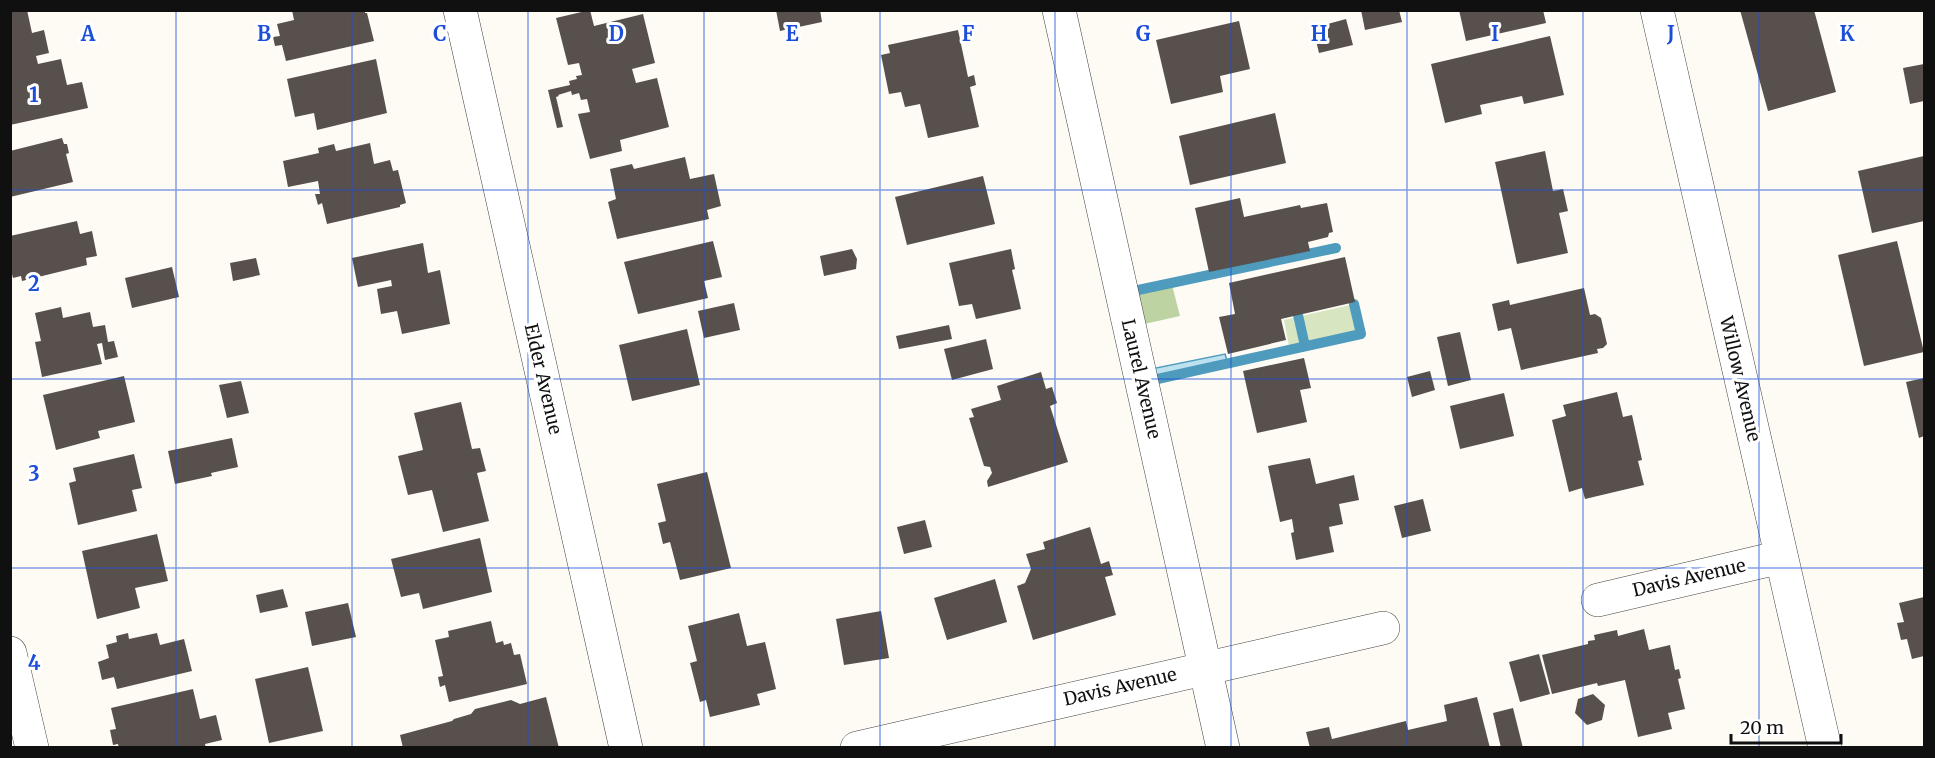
<svg xmlns="http://www.w3.org/2000/svg" width="1935" height="758" font-family="Merriweather,serif">
	<style>
		.green { fill: #d7e5c1 }
		.forest { fill: #bdd4a2 }
		.water { fill: #bee1ef; stroke: #4e9bbd; stroke-width: 1.5 }
		.lines { fill: none; stroke-linecap: round; stroke-linejoin: round }
		.stream { stroke: #4e9bbd; stroke-width: 10 }
		.building { fill: #57504d }
		.minor-casing { stroke: #434343; stroke-width: 34 }
		.minor { stroke: #fff; stroke-width: 33 }
		.grid { fill: none; stroke: #1d4ed8; stroke-width: 1.5; stroke-opacity: 0.55 }
		.labels { text-anchor: middle; stroke-width: 6; stroke-linejoin: round; paint-order: stroke }
		.street-label { font-size: 18px; fill: #101010; stroke: #fff }
		.grid-label { font-size: 20px; text-anchor: middle; font-weight: bold; fill: #1d4ed8; stroke: #fff; stroke-width: 6; stroke-linejoin: round; paint-order: stroke }
	</style>
	<rect width="100%" height="100%" fill="#fefbf4"/>
	<polygon class="green" points="1350,305 1357,331 1289,346 1284,320"/>
	<polygon class="forest" points="1172,285 1180,316 1131,327 1124,295"/>
	<polygon class="water" points="1225,354 1227,361 1142,379 1141,371"/>
	<g class="lines">
		<g class="stream">
			<polyline points="1124,293 1336,248"/>
			<polyline points="1298,315 1305,346"/>
			<polyline points="1144,382 1361,334 1354,304"/>
		</g>
	</g>
	<g class="building">
		<polygon points="10,10 27,10 32,33 44,30 49,53 36,56 38,64 61,59 67,85 82,82 88,108 10,125"/>
		<polygon points="292,10 365,10 365,13 367,13 374,41 286,61 282,45 275,46 273,37 280,36 277,24 294,20"/>
		<polygon points="590,10 594,26 643,14 655,63 632,69 636,83 657,78 669,127 620,140 622,151 590,159 578,114 590,112 587,99 581,100 579,93 572,95 571,91 558,95 559,96 556,97 563,127 557,128 548,90 570,85 569,81 577,79 576,76 582,75 579,63 568,65 556,18"/>
		<polygon points="776,10 820,10 822,22 780,31"/>
		<polygon points="1361,10 1399,10 1402,22 1365,30"/>
		<polygon points="1459,10 1543,10 1546,23 1466,41"/>
		<polygon points="1740,10 1814,10 1836,92 1768,111"/>
		<polygon points="1346,19 1353,45 1319,53 1313,28"/>
		<polygon points="1239,21 1250,69 1220,76 1223,92 1171,104 1156,40"/>
		<polygon points="958,30 968,77 974,75 976,85 970,87 979,127 928,138 920,104 905,107 901,92 889,94 881,55 890,53 888,45"/>
		<polygon points="1550,36 1564,95 1524,104 1522,96 1480,105 1482,114 1445,123 1431,64"/>
		<polygon points="376,59 387,113 317,130 314,113 295,117 287,79"/>
		<polygon points="1924,64 1924,101 1910,104 1903,68"/>
		<polygon points="1275,113 1286,163 1190,185 1179,136"/>
		<polygon points="62,138 64,144 67,144 69,153 66,154 73,182 10,197 10,151"/>
		<polygon points="370,143 374,164 390,160 393,171 398,170 406,203 400,205 400,207 327,224 322,203 318,205 315,194 320,194 318,181 288,187 283,161 319,153 318,148 334,144 336,151"/>
		<polygon points="1545,151 1553,191 1563,189 1568,211 1559,213 1568,253 1517,264 1495,162"/>
		<polygon points="1924,156 1924,221 1872,233 1858,171"/>
		<polygon points="685,157 690,179 714,174 721,206 707,210 709,219 617,239 608,202 616,199 610,169 632,164 634,169"/>
		<polygon points="983,176 995,224 907,245 895,197"/>
		<polygon points="1240,198 1244,217 1300,205 1301,208 1327,203 1333,232 1329,233 1328,237 1308,242 1310,251 1209,272 1195,208"/>
		<polygon points="77,221 80,234 92,231 97,256 86,258 87,265 22,281 21,276 13,278 10,266 10,236"/>
		<polygon points="713,241 722,277 704,281 708,298 638,314 624,262"/>
		<polygon points="1897,241 1924,352 1864,366 1838,255"/>
		<polygon points="423,243 428,273 440,270 450,324 402,334 397,311 381,314 377,289 392,286 391,280 358,287 352,258"/>
		<polygon points="852,249 857,259 856,269 824,276 820,256"/>
		<polygon points="1011,249 1015,269 1012,270 1021,309 976,319 972,304 959,306 949,263"/>
		<polygon points="1345,257 1355,302 1281,319 1286,340 1228,354 1219,317 1235,314 1229,283"/>
		<polygon points="256,258 260,275 233,281 230,263"/>
		<polygon points="172,267 179,297 132,308 125,278"/>
		<polygon points="1584,288 1590,315 1595,314 1601,318 1607,344 1603,348 1597,349 1598,353 1521,370 1511,328 1498,331 1492,304 1509,300 1510,305"/>
		<polygon points="734,303 740,330 704,338 698,311"/>
		<polygon points="61,307 63,318 90,312 93,327 105,325 108,342 114,341 118,357 105,360 102,343 97,344 102,364 42,377 35,342 41,341 35,313"/>
		<polygon points="949,325 952,339 899,349 896,336"/>
		<polygon points="687,329 700,385 632,401 619,345"/>
		<polygon points="1460,332 1471,380 1448,386 1437,337"/>
		<polygon points="986,339 993,369 952,380 944,349"/>
		<polygon points="1304,358 1311,388 1300,390 1307,422 1257,433 1243,371"/>
		<polygon points="1430,371 1435,390 1412,397 1407,377"/>
		<polygon points="1041,372 1046,389 1052,387 1057,403 1050,406 1068,462 988,487 987,481 992,473 990,467 984,466 969,418 974,417 971,409 1001,400 997,386"/>
		<polygon points="124,376 135,422 98,431 100,438 56,450 43,395"/>
		<polygon points="1924,378 1924,436 1919,438 1906,382"/>
		<polygon points="241,381 249,413 227,418 219,385"/>
		<polygon points="1617,392 1623,417 1632,415 1642,460 1638,461 1644,485 1585,499 1582,488 1569,492 1552,420 1566,416 1563,405"/>
		<polygon points="1504,393 1514,436 1460,449 1450,406"/>
		<polygon points="461,402 472,449 480,448 486,471 477,473 489,521 443,532 432,490 408,495 398,456 423,450 414,413"/>
		<polygon points="232,438 238,467 211,473 212,476 175,484 168,451"/>
		<polygon points="134,454 142,488 132,490 137,511 78,525 69,483 76,481 73,468"/>
		<polygon points="1310,458 1316,484 1354,475 1359,500 1339,504 1343,524 1329,527 1334,552 1296,560 1291,533 1294,532 1292,519 1280,522 1268,466"/>
		<polygon points="707,472 731,568 680,580 670,542 663,544 658,523 666,521 657,484"/>
		<polygon points="1423,499 1431,531 1402,538 1394,506"/>
		<polygon points="925,520 932,547 904,554 897,527"/>
		<polygon points="1090,527 1101,564 1109,561 1113,575 1105,577 1116,615 1033,640 1017,586 1025,583 1031,569 1026,554 1045,549 1043,542"/>
		<polygon points="157,534 168,581 135,588 140,608 97,619 82,551"/>
		<polygon points="480,538 492,592 423,609 419,593 401,597 391,559"/>
		<polygon points="995,579 1007,622 947,640 934,598"/>
		<polygon points="283,589 288,607 260,613 256,595"/>
		<polygon points="1924,597 1924,656 1912,659 1907,639 1901,640 1897,623 1904,622 1899,603"/>
		<polygon points="348,603 356,637 312,646 305,612"/>
		<polygon points="881,611 889,658 844,665 836,619"/>
		<polygon points="739,613 747,646 765,642 776,689 757,694 760,705 710,717 706,700 700,702 690,663 697,661 688,626"/>
		<polygon points="491,621 496,643 503,641 504,645 511,643 514,655 520,654 527,684 449,702 445,685 440,687 438,677 443,676 435,640 449,637 448,631"/>
		<polygon points="1644,629 1649,650 1670,645 1675,670 1679,669 1681,678 1678,679 1685,709 1668,713 1672,729 1638,737 1625,680 1598,686 1597,683 1552,694 1542,655 1588,644 1588,641 1595,640 1594,635 1617,630 1618,636"/>
		<polygon points="128,633 129,639 157,633 160,645 184,639 192,671 117,689 114,677 102,680 98,662 109,658 106,645 117,642 116,636"/>
		<polygon points="1539,654 1550,694 1520,702 1509,662"/>
		<polygon points="308,667 323,731 269,743 255,679"/>
		<polygon points="193,689 200,719 216,715 222,740 205,744 206,748 119,748 118,744 113,745 110,730 116,729 111,708"/>
		<polygon points="1593,694 1605,705 1602,720 1587,725 1575,713 1578,699"/>
		<polygon points="546,697 559,748 403,748 400,735 452,721 454,719 471,714 475,709 511,700 520,704"/>
		<polygon points="1477,697 1490,748 1310,748 1306,732 1329,727 1332,739 1406,721 1408,730 1447,721 1444,705"/>
		<polygon points="1513,708 1523,748 1501,748 1493,713"/>
	</g>
	<g class="lines">
		<g class="minor-casing">
			<g id="minor">
				<polyline points="460,10 626,748"/>
				<polyline points="1059,10 1223,748"/>
				<polyline points="1657,10 1825,748"/>
				<polyline points="1598,600 1781,557"/>
				<polyline points="10,653 32,748"/>
				<polyline points="857,748 1383,628"/>
			</g>
		</g>
		<use href="#minor" class="minor"/>
	</g>
	<path class="grid" d="M176 10V748M352 10V748M528 10V748M704 10V748M880 10V748M1055 10V748M1231 10V748M1407 10V748M1583 10V748M1759 10V748M10 190H1924M10 379H1924M10 568H1924"/>
	<g class="labels">
		<g class="street-label">
			<text transform="translate(543 379) rotate(77)" y="6">Elder Avenue</text>
			<text transform="translate(1141 379) rotate(77)" y="6">Laurel Avenue</text>
			<text transform="translate(1740 379) rotate(77)" y="6">Willow Avenue</text>
			<text transform="translate(1689 578) rotate(-13)" y="6">Davis Avenue</text>
			<text transform="translate(1120 687) rotate(-13)" y="6">Davis Avenue</text>
		</g>
	</g>
	<g class="grid-label">
		<text x="88" y="41">A</text>
		<text x="264" y="41">B</text>
		<text x="440" y="41">C</text>
		<text x="616" y="41">D</text>
		<text x="792" y="41">E</text>
		<text x="968" y="41">F</text>
		<text x="1143" y="41">G</text>
		<text x="1319" y="41">H</text>
		<text x="1495" y="41">I</text>
		<text x="1671" y="41">J</text>
		<text x="1847" y="41">K</text>
		<text x="34" y="102">1</text>
		<text x="34" y="291">2</text>
		<text x="34" y="481">3</text>
		<text x="34" y="670">4</text>
	</g>
	<rect width="1935" height="758" fill="none" stroke="#101010" stroke-width="24"/>
	<path d="M1731 734v9h110v-9" fill="none" stroke="#101010" stroke-width="3"/>
	<text x="1740" y="734" font-size="18" fill="#101010" stroke="#ffffff" stroke-width="4.5" paint-order="stroke">20 m</text>
</svg>
